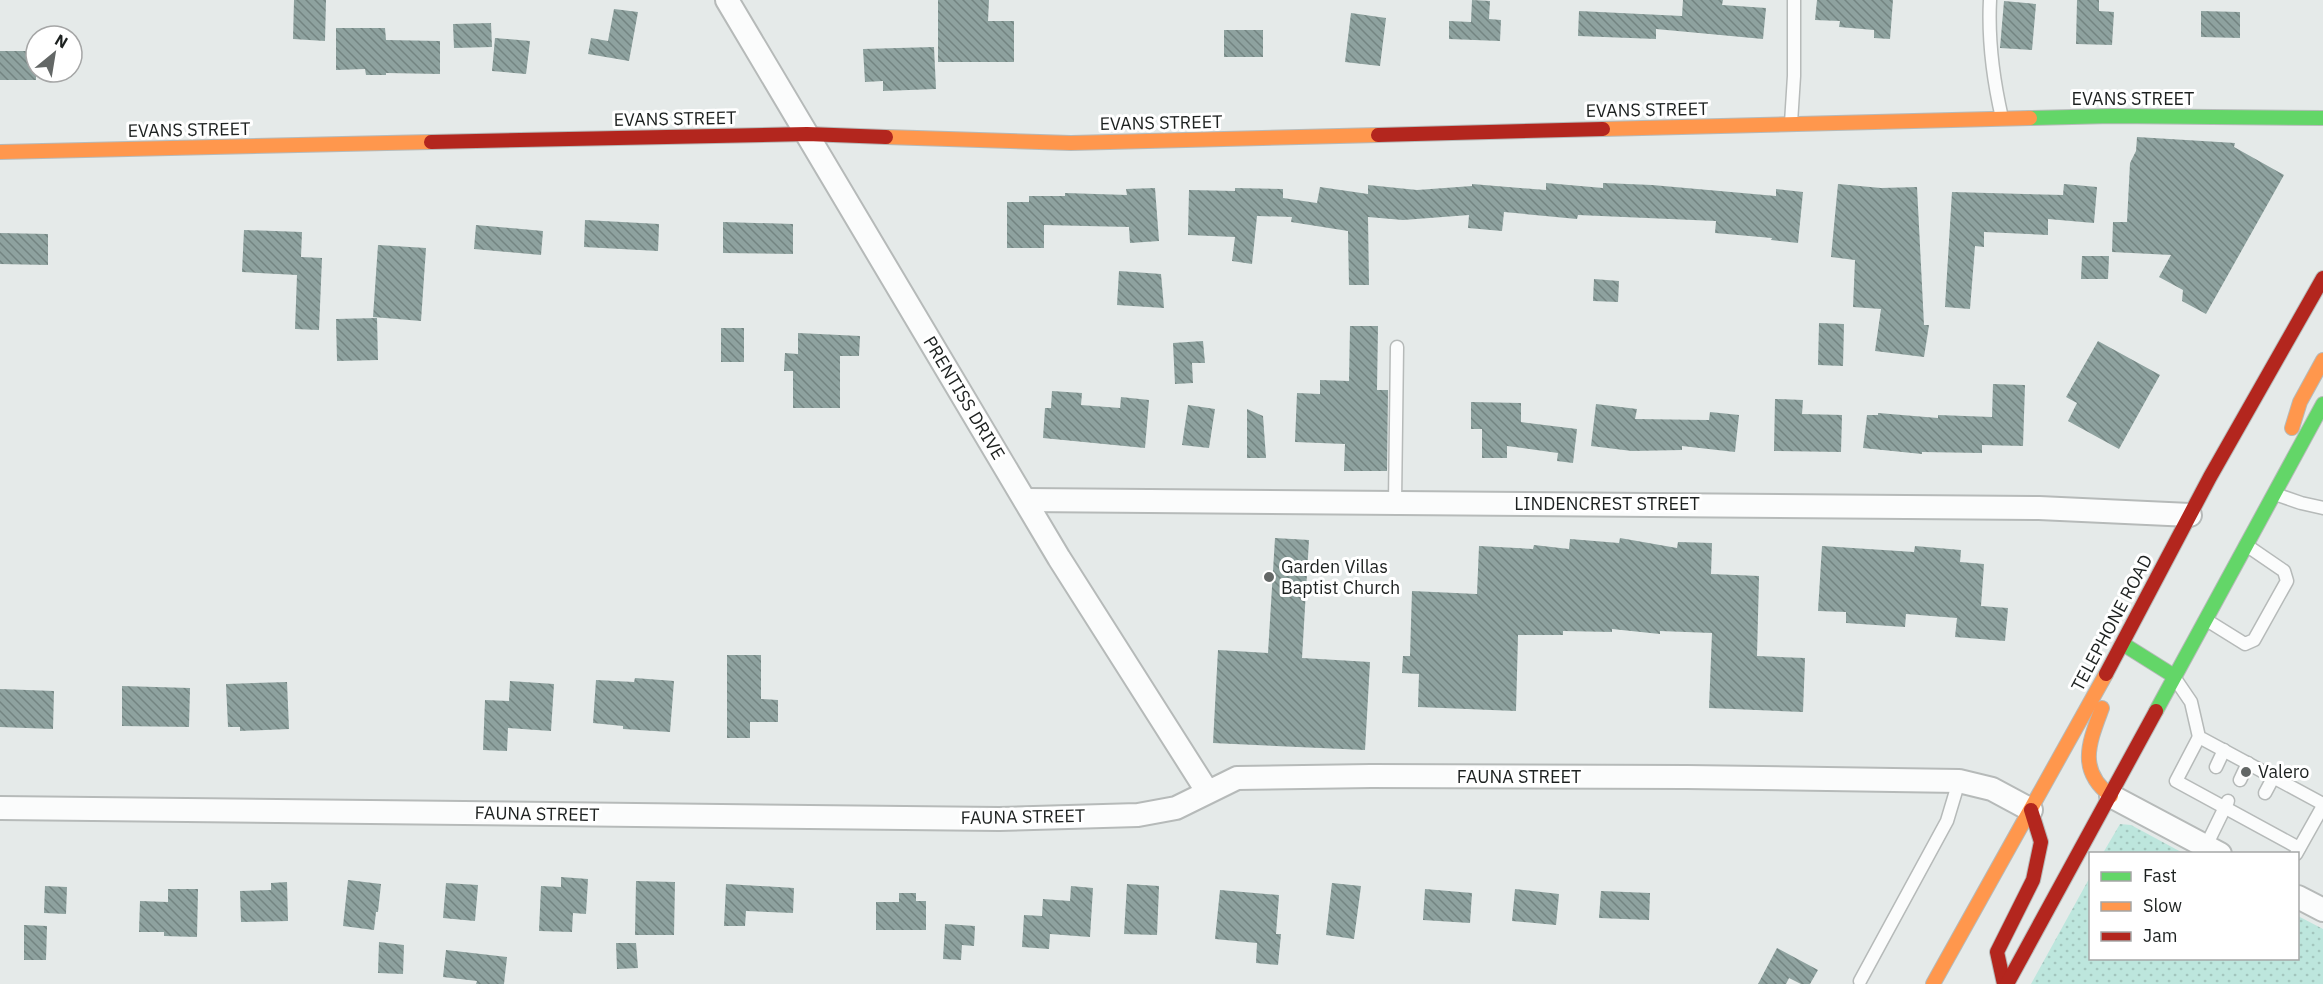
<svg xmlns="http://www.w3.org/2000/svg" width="2323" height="984" font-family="'IBM Plex Sans',sans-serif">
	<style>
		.grass { fill: url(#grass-dots) }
		.building { fill: url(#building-back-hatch) }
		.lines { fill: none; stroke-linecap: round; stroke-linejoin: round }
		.lane-casing { stroke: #b6bab9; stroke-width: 15 }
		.street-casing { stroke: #b6bab9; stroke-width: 26 }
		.fast-casing { stroke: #b6bab9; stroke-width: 16 }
		.slow-casing { stroke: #b6bab9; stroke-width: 16 }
		.jam-casing { stroke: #b6bab9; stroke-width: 16 }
		.lane { stroke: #fbfcfc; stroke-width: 12 }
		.street { stroke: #fbfcfc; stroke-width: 22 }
		.fast { stroke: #63d668; stroke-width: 14 }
		.slow { stroke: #ff974d; stroke-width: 14 }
		.jam { stroke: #b3261e; stroke-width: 14 }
		.poi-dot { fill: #636766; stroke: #fff; stroke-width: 2 }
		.labels { text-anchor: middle; stroke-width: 6; stroke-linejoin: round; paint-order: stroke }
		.street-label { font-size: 18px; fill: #1d2120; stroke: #fff }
		.poi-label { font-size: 18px; fill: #1d2120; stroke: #fff; text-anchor: start }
	</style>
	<defs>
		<pattern id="grass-dots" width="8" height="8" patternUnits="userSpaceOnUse" patternTransform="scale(1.5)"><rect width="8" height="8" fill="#bde6dd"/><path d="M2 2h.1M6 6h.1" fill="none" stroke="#a2c5bd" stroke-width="1.8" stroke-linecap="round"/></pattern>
		<pattern id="building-back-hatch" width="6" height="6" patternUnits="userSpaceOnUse" patternTransform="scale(1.5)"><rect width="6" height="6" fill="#8ea29f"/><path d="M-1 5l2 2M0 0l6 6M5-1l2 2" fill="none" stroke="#738481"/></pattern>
	</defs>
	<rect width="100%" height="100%" fill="#e5eae9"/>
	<g class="grass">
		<polygon points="2120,824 2131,825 2183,853 2103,853"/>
		<polygon points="2090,877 2090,958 2298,958 2298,916 2323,929 2323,984 2031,984"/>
	</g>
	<g class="building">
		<polygon points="294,0 326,0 325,41 293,39"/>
		<polygon points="938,0 989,0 988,21 1014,21 1014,62 938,62"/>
		<polygon points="1472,0 1490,1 1489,19 1501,20 1500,41 1449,39 1449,21 1471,22"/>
		<polygon points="1683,0 1723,0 1722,5 1766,8 1763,39 1656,29 1656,39 1578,36 1579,11 1682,16"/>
		<polygon points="1817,0 1893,0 1890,39 1874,38 1874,30 1839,27 1840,21 1815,20"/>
		<polygon points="2077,0 2099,0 2099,11 2114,12 2112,45 2076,44"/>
		<polygon points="2004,1 2036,4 2032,50 2000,48"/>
		<polygon points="614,9 638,12 629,61 588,54 591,38 608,41"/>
		<polygon points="2201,11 2240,12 2240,38 2201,37"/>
		<polygon points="1351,13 1386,18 1380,66 1345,62"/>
		<polygon points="491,23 492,47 454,48 453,24"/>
		<polygon points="336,28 385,28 386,40 440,41 440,74 386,73 386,75 366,75 365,69 336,70"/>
		<rect x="1224" y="30" width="39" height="27"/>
		<polygon points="495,38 530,41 526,74 492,71"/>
		<polygon points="934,47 936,89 883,91 883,81 865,82 863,49"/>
		<rect x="0" y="51" width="36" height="29"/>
		<polygon points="2137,137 2235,143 2234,147 2284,175 2206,314 2182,301 2183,290 2159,277 2171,255 2112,252 2113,222 2127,222 2130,163 2136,151"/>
		<polygon points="1546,183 1603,188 1603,183 1652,185 1776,196 1776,189 1803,192 1798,243 1771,240 1772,238 1715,233 1716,221 1578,215 1577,219 1504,212 1502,231 1468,228 1469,215 1403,220 1368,217 1369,285 1349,285 1348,231 1291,222 1292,217 1257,216 1252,264 1232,261 1235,237 1188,235 1189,190 1235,191 1235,188 1283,189 1283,198 1317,203 1320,187 1368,194 1368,185 1417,190 1472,186 1472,184 1546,190"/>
		<polygon points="1838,184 1881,188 1917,187 1924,325 1929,325 1924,357 1875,351 1881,309 1853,307 1855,260 1831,257"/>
		<polygon points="2064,184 2097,187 2094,223 2048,219 2048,235 1984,232 1984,247 1975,246 1970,309 1945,307 1952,192 2063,195"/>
		<polygon points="1155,188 1159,241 1130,243 1129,227 1044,225 1044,248 1007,248 1007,202 1029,202 1029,196 1065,196 1065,193 1127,195 1126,189"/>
		<polygon points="585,220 659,224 658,251 584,247"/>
		<polygon points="723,222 793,224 793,254 723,253"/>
		<polygon points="476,225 543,231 541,255 474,249"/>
		<polygon points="244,230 302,232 301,257 322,258 319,330 295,329 297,275 242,272"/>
		<polygon points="0,233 48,234 48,265 0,264"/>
		<polygon points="378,245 426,248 421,321 373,317"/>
		<polygon points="2082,256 2109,256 2108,279 2081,279"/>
		<polygon points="1119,271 1161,274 1164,308 1117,305"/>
		<polygon points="1594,279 1619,281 1618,302 1593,301"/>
		<polygon points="377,318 378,360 337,361 336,319"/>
		<polygon points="1819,323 1844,324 1843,366 1818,365"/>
		<polygon points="1350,326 1378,326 1377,390 1388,390 1387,471 1344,471 1345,444 1295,442 1297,393 1320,394 1320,380 1349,381"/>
		<rect x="721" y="328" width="23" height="34"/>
		<polygon points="798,333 860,336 859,356 840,356 840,408 793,408 793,371 784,371 785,353 798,354"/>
		<polygon points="1203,341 1205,363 1192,363 1193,383 1175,384 1173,343"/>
		<polygon points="2098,341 2160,375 2119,449 2068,421 2077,403 2066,397"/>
		<polygon points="1993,384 2025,385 2023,446 1982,445 1982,453 1922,452 1922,454 1863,448 1867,415 1878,415 1878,413 1938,418 1938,415 1992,417"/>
		<polygon points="1052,391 1082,393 1081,405 1120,408 1121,397 1149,400 1145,448 1043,438 1045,408 1051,408"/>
		<polygon points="1775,399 1803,400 1802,414 1842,415 1841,452 1774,451"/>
		<polygon points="1471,402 1521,403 1521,422 1577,429 1573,463 1557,461 1558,453 1507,446 1507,458 1482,458 1482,429 1471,429"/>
		<polygon points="1596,404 1637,409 1635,419 1709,420 1710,412 1739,415 1735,452 1682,446 1682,450 1632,451 1591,446"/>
		<polygon points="1188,405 1215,409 1209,448 1182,445"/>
		<polygon points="1247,409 1263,416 1266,458 1247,458"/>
		<polygon points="1275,538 1309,540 1302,658 1370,662 1365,750 1213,743 1218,650 1268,653"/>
		<polygon points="1620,538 1677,548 1678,542 1712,543 1711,574 1759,576 1757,656 1805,658 1803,712 1709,708 1712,633 1660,631 1660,634 1612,629 1612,632 1563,631 1563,635 1518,635 1516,711 1418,707 1419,674 1402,673 1403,656 1410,656 1412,591 1477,594 1479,546 1533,549 1534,545 1569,549 1570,539 1619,543"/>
		<polygon points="1822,546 1914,552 1915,546 1961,550 1960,562 1984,564 1981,606 2008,608 2005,641 1955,637 1957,618 1906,614 1905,627 1846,623 1846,612 1818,611"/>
		<polygon points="727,655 761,655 761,699 778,700 778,722 750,722 750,738 727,738"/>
		<polygon points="635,678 674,681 670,732 623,729 623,726 593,723 596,680 634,682"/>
		<polygon points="510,681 554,684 551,731 508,728 507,751 483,750 485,700 509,701"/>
		<polygon points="287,682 289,729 240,731 240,727 228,727 226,684"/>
		<polygon points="122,686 190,688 189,727 122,726"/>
		<polygon points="0,689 54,691 53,729 0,727"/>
		<polygon points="561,877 588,879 586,914 573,913 572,932 539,931 541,886 561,887"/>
		<polygon points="348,880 381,884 378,912 376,912 374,930 343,926"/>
		<polygon points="636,881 675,882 674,935 635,935"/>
		<polygon points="287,882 288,921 241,922 240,891 271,890 271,883"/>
		<polygon points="446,883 478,885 475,921 443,918"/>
		<polygon points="1332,883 1361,886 1354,939 1326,935"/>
		<polygon points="726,884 794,888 793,913 746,911 745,926 724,926"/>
		<polygon points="1127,884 1159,886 1157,935 1124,934"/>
		<polygon points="45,886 67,887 66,914 44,913"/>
		<polygon points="1071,886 1093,888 1090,937 1050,934 1049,949 1022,947 1024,915 1042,916 1043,899 1070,901"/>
		<polygon points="168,889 198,889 197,937 164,936 164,932 139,932 140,901 168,902"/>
		<polygon points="1425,889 1472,893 1470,923 1423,920"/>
		<polygon points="1515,889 1559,894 1556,925 1512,921"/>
		<polygon points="1220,890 1279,895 1276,934 1281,934 1278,965 1256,963 1257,943 1215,939"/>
		<polygon points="1601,891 1650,893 1649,920 1599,918"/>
		<polygon points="899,893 916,893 916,901 926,901 926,930 876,930 876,902 899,902"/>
		<polygon points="945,924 975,926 974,946 962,945 961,960 943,959"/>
		<polygon points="24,925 47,926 46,960 24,960"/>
		<polygon points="379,942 404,945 403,974 378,973"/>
		<polygon points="616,943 636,943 638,968 617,969"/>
		<polygon points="1777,948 1818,970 1810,984 1801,984 1789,978 1786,984 1758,984"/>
		<polygon points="446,950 507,957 504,984 476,984 477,981 443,977"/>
	</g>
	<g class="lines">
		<g class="lane-casing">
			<g id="lane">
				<path d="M1990 0C1988 39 1993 79 2002 118"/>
				<polyline points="1791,123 1794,76 1794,0"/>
				<polyline points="2275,494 2301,503 2323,508"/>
				<polyline points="1395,502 1397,347"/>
				<polyline points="2208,621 2245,644 2254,640 2287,581 2284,571 2246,545"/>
				<polyline points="2176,680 2191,702 2199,737 2323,804"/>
				<polyline points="2199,737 2176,781 2299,848"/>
				<polyline points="2216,767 2224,750"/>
				<polyline points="2240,780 2248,763"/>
				<polyline points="2265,793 2273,778"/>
				<polyline points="2206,846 2228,801"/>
				<polyline points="2296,854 2323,806"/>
				<polyline points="1860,981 1947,821 1959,781"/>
			</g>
		</g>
		<g class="street-casing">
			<g id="street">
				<polyline points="727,0 1059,558 1207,791"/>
				<polyline points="1025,500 2039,508 2190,515"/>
				<polyline points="2111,796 2220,854"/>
				<polyline points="0,808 999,819 1138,815 1176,808 1237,778 1371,776 1687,777 1959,781 1992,789 2031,810"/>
				<polyline points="2298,897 2323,910"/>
			</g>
		</g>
		<g class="fast-casing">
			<g id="fast">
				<polyline points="2030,118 2112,116 2323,118"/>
				<polyline points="2123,644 2174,676"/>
				<polyline points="2156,711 2323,404"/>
			</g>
		</g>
		<g class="slow-casing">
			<g id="slow">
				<polyline points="1603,129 2030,118"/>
				<polyline points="886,137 1071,143 1378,135"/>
				<polyline points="0,152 431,142"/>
				<polyline points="2292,428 2300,402 2323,360"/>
				<path d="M2102 708C2089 743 2077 770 2111 796"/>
				<polyline points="1933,984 2106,674"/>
			</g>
		</g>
		<g class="jam-casing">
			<g id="jam">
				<polyline points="1378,135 1603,129"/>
				<polyline points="431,142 807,134 886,137"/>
				<polyline points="2106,674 2210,477 2323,278"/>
				<polyline points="2004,984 1997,952 2033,880 2041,842 2031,810"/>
				<polyline points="2007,984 2156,711"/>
			</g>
		</g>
		<use href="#lane" class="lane"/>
		<use href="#street" class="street"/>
		<use href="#fast" class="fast"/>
		<use href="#slow" class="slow"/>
		<use href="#jam" class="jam"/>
	</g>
	<g class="poi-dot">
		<circle cx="1269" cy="577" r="6"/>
		<circle cx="2246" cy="772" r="6"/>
	</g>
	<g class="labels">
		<g class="street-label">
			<text x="2133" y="105">EVANS STREET</text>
			<text transform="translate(1647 110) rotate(-1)" y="6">EVANS STREET</text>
			<text transform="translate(675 119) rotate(-1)" y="6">EVANS STREET</text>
			<text transform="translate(1161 123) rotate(-1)" y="6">EVANS STREET</text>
			<text transform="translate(189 130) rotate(-1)" y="6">EVANS STREET</text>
			<text transform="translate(964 398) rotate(59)" y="6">PRENTISS DRIVE</text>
			<text x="1607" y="510">LINDENCREST STREET</text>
			<text transform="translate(2112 623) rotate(-62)" y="6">TELEPHONE ROAD</text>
			<text x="1519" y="783">FAUNA STREET</text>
			<text transform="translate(537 814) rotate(1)" y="6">FAUNA STREET</text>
			<text transform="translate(1023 817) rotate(-1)" y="6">FAUNA STREET</text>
		</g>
		<g class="poi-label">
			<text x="1281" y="573">Garden Villas<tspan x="1281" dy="21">Baptist Church</tspan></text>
			<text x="2258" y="778">Valero</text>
		</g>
	</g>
	<rect x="2089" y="852" width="210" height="108" fill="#ffffff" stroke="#a5a6a6" stroke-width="1.5"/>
	<rect x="2101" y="872" width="30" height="9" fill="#63d668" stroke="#a5a6a6" stroke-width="1.5"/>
	<text x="2143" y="882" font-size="18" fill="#1d2120">Fast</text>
	<rect x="2101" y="902" width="30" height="9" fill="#ff974d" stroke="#a5a6a6" stroke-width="1.5"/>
	<text x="2143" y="912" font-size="18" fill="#1d2120">Slow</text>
	<rect x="2101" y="932" width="30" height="9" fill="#b3261e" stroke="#a5a6a6" stroke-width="1.5"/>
	<text x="2143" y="942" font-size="18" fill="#1d2120">Jam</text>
	<g transform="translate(54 54) rotate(30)"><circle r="28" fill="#ffffff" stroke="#a5a6a6" stroke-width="1.5"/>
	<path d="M0-4.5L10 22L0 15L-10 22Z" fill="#636766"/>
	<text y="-9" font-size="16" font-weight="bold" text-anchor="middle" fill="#1d2120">N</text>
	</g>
</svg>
